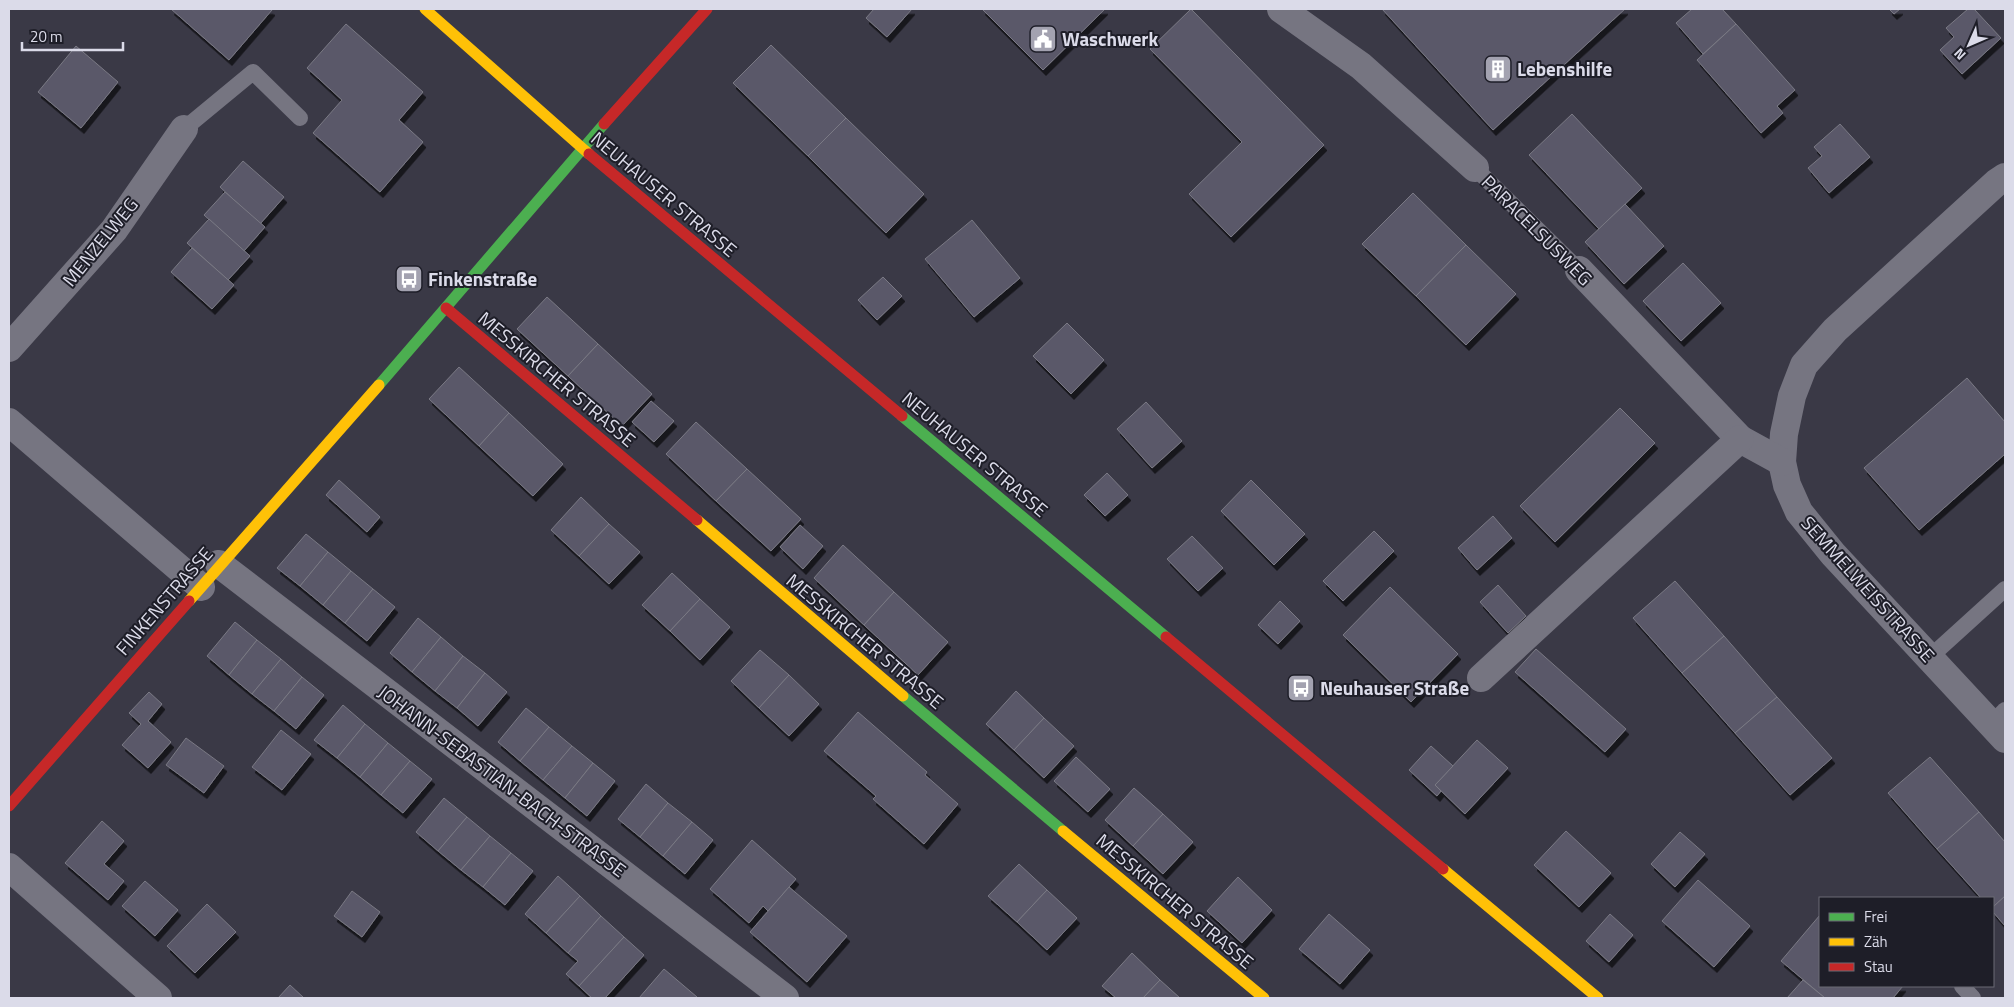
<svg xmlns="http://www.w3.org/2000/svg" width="2014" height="1007" font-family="'Titillium Web',sans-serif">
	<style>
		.building { fill: #5a5969; stroke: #7a7984; filter: url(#shadow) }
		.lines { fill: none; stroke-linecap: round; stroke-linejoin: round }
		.lane { stroke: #767581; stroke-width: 16 }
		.street { stroke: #767581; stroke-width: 28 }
		.fast { stroke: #4caf50; stroke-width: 11 }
		.slow { stroke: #ffc107; stroke-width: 11 }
		.jam { stroke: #c62828; stroke-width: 11 }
		.labels { text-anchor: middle; stroke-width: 4; stroke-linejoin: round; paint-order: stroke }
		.poi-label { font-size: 19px; font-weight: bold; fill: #dbdbe9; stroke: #1e1e28; text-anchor: start }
		.street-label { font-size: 19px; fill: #dbdbe9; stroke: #1e1e28 }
	</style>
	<defs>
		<filter id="shadow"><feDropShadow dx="3" dy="5.5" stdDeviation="0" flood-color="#0009"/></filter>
	</defs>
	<rect width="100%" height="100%" fill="#3a3946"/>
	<g class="building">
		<polygon points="171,9 270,9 272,10 229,60"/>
		<polygon points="874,9 912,9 887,37 866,18"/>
		<polygon points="982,9 1105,9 1043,70"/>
		<polygon points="1191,9 1324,145 1231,237 1189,194 1242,142 1150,49"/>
		<polygon points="1382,9 1625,9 1493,130"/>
		<polygon points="1692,9 1722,9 1736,24 1703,54 1676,23"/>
		<polygon points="1889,9 1900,9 1894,14"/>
		<polygon points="1968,9 1974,9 2001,38 1962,74 1940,50 1954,37 1946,28"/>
		<polygon points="346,24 423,92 399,120 423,142 380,192 313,133 342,100 307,68"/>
		<polygon points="1736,24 1795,90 1777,106 1783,113 1761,133 1697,60"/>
		<polygon points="771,45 846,118 808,156 733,83"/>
		<polygon points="76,46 118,82 81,128 38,92"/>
		<polygon points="1572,114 1642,188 1599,229 1529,155"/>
		<polygon points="846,118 924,194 886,233 808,156"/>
		<polygon points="1840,124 1870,157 1829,193 1808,168 1822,156 1814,147"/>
		<polygon points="243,161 284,197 260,224 220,187"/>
		<polygon points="225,192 265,227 244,251 204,215"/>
		<polygon points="1413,193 1466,245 1416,296 1362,244"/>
		<polygon points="1625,204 1664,246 1624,284 1585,242"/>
		<polygon points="209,219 250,256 228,280 187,243"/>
		<polygon points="972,220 1020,278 974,317 925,259"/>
		<polygon points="1466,245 1516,294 1466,345 1416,296"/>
		<polygon points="192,248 234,285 212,309 171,272"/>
		<polygon points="1683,263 1721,303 1681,341 1643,301"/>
		<polygon points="883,277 902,296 877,320 858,300"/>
		<polygon points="547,297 598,344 568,376 517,329"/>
		<polygon points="1067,323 1104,360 1071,394 1033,356"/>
		<polygon points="598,344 652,394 622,426 568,376"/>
		<polygon points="459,367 509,413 479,446 429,399"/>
		<polygon points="1967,378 2005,422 2005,454 1919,530 1864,468"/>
		<polygon points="651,401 674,421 654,442 632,422"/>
		<polygon points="1146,402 1182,441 1152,468 1117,429"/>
		<polygon points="1620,408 1655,443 1555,542 1520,506"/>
		<polygon points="509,413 563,464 533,496 479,446"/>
		<polygon points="696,422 747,469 716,501 666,454"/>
		<polygon points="747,469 801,519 771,551 716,501"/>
		<polygon points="1107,473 1128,495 1105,516 1084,495"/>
		<polygon points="339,480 380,517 367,532 326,495"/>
		<polygon points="1251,480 1305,534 1274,565 1221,511"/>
		<polygon points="581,497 609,524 579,556 551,530"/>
		<polygon points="1493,516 1512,538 1477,570 1458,548"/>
		<polygon points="609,524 640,552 609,584 579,556"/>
		<polygon points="800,525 823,546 803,569 780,547"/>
		<polygon points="1374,531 1394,551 1343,601 1323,581"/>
		<polygon points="306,534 328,552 300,586 277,568"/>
		<polygon points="1192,536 1223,568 1198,591 1167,559"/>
		<polygon points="843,545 894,592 864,625 814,578"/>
		<polygon points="328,552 351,571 323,605 300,586"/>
		<polygon points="351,571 373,589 345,623 323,605"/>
		<polygon points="672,573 700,599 670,631 642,605"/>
		<polygon points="1675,581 1724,636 1682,673 1633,618"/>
		<polygon points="1498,585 1526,616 1508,633 1480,602"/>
		<polygon points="1390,587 1458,654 1411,702 1343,635"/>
		<polygon points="373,589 395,607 367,641 345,623"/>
		<polygon points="894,592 948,642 918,675 864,625"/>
		<polygon points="700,599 730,627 700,660 670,631"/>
		<polygon points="1280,601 1300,621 1278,644 1258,625"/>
		<polygon points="418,618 441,637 412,672 390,653"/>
		<polygon points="235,622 257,640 229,675 207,656"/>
		<polygon points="1724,636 1777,697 1735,733 1682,673"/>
		<polygon points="441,637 463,656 435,691 412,672"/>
		<polygon points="257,640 281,659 252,694 229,675"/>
		<polygon points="1536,649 1626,729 1605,752 1515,672"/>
		<polygon points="760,650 789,675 759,708 731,681"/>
		<polygon points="463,656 485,673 457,708 435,691"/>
		<polygon points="281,659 302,677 274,711 252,694"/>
		<polygon points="485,673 507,692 478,726 457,708"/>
		<polygon points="789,675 819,704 789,736 759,708"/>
		<polygon points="302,677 324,695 296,729 274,711"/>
		<polygon points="1016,691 1044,718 1014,750 986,724"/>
		<polygon points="149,692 162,704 148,721 171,742 148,768 122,745 141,724 129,713"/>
		<polygon points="1777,697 1832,758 1790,795 1735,733"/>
		<polygon points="343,705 365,724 337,758 314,740"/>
		<polygon points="526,708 549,727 520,761 498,742"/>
		<polygon points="858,712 927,772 925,775 958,804 924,844 873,799 876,796 824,751"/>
		<polygon points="1044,718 1074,746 1044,778 1014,750"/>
		<polygon points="365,724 388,743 360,777 337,758"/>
		<polygon points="549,727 572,746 543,780 520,761"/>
		<polygon points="281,730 311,754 282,790 252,767"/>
		<polygon points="186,738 224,766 204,793 166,765"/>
		<polygon points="1477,740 1508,768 1465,814 1435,785"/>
		<polygon points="388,743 410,761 381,795 360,777"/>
		<polygon points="572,746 593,763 565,798 543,780"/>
		<polygon points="1431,746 1453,766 1435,785 1441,791 1437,796 1409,770"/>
		<polygon points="1076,757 1110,789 1088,812 1054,781"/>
		<polygon points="1930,757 1979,812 1937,849 1888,793"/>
		<polygon points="410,761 432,779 403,813 381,795"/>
		<polygon points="593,763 615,781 587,816 565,798"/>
		<polygon points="646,784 668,803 640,837 618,819"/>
		<polygon points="1134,788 1163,814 1133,846 1105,820"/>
		<polygon points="444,798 467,817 438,851 416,832"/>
		<polygon points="668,803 692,822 663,856 640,837"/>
		<polygon points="1979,812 2005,842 2005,896 1993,907 1993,898 1981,898 1937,849"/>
		<polygon points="1163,814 1193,842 1163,874 1133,846"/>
		<polygon points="467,817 490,836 461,870 438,851"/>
		<polygon points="102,821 124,841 104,864 124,881 108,900 65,863"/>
		<polygon points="692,822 713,840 685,874 663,856"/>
		<polygon points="1566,831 1611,873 1579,907 1534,865"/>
		<polygon points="1680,832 1705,854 1675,887 1651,864"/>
		<polygon points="490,836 511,853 483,887 461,870"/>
		<polygon points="752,840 796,879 768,911 763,906 749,923 710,889"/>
		<polygon points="511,853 533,871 505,905 483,887"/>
		<polygon points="1019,864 1047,890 1017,922 988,896"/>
		<polygon points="558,876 580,896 546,933 525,914"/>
		<polygon points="1238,877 1272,910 1242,943 1207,911"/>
		<polygon points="1698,880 1750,926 1714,967 1662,921"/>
		<polygon points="145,881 178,910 155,936 122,906"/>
		<polygon points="789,887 847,936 807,982 750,932"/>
		<polygon points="1047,890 1077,918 1047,950 1017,922"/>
		<polygon points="352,891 380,912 362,937 334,916"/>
		<polygon points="580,896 601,916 568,953 546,933"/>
		<polygon points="2005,896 2005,926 1993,912 1993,907"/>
		<polygon points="207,904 236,932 195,973 167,946"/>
		<polygon points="1329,914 1370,950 1340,984 1299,949"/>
		<polygon points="1610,914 1633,935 1609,962 1586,941"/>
		<polygon points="1820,915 1820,986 1903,986 1893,998 1825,998 1781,961"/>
		<polygon points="601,916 624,937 579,986 566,974 578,961 568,953"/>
		<polygon points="624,937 644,955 605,998 592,998 579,986"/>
		<polygon points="1132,953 1160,980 1143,998 1116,998 1102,986"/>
		<polygon points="664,969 697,997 697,998 639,998"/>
		<polygon points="1160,980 1180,998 1143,998"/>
		<polygon points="1803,980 1825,998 1787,998"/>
		<polygon points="290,985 304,998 278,998"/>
	</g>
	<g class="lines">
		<g class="lane">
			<polyline points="184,129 253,72 300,118"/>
			<polyline points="1475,168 1579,270"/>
			<polyline points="1929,658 2005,589"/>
			<polyline points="1991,724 2005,710"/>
			<polyline points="1962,986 1973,998"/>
		</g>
		<g class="street">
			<polyline points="1281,9 1361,66 1475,168"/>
			<polyline points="2005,177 1996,183 1835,330 1804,365 1792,396 1784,434 1782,462 1787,485 1799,512 1833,554 2005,739"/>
			<polyline points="1579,270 1740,439 1782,462"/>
			<polyline points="9,348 114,230 184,129"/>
			<polyline points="9,422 201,587"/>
			<polyline points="219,564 785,998"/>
			<polyline points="1481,678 1740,439"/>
			<polyline points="9,867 158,998"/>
		</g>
		<g class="fast">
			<polyline points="379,385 604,124"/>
			<polyline points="902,416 1166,637"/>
			<polyline points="903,696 1063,831"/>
		</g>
		<g class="slow">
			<polyline points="425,9 589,154"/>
			<polyline points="697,520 903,696"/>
			<polyline points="189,601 379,385"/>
			<polyline points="1063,831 1264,998"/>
			<polyline points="1443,869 1598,998"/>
		</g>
		<g class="jam">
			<polyline points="604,124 707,9"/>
			<polyline points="589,154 902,416"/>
			<polyline points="446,308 697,520"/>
			<polyline points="1166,637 1443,869"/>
			<polyline points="9,806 189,601"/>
		</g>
	</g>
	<defs>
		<g id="civic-square" transform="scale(1.4375)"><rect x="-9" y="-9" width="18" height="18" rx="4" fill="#a3a2b0" stroke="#1e1e28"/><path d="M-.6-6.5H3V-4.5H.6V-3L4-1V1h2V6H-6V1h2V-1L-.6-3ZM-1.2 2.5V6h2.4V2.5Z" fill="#fff"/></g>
		<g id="building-square" transform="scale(1.4375)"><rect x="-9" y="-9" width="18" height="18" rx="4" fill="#a3a2b0" stroke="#1e1e28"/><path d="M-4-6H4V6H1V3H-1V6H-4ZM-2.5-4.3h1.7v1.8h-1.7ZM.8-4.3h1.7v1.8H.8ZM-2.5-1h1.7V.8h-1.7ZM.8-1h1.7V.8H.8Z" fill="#fff"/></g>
		<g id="bus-square" transform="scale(1.4375)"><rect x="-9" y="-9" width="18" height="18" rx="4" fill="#a3a2b0" stroke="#1e1e28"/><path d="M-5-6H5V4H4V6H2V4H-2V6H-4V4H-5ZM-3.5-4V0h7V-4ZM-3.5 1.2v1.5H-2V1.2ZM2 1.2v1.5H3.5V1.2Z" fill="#fff"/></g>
	</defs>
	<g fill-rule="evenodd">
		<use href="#civic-square" x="1043" y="39"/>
		<use href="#building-square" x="1498" y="69"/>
		<use href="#bus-square" x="409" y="279"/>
		<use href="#bus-square" x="1301" y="688"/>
	</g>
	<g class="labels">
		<g class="poi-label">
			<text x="1062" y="46">Waschwerk</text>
			<text x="1517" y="76">Lebenshilfe</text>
			<text x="428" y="286">Finkenstraße</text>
			<text x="1320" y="695">Neuhauser Straße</text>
		</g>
		<g class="street-label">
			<text transform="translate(664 194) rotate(40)" y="7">NEUHAUSER STRASSE</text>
			<text transform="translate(1537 230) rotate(45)" y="7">PARACELSUSWEG</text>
			<text transform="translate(100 242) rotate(-51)" y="7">MENZELWEG</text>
			<text transform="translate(557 379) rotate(40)" y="7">MESSKIRCHER STRASSE</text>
			<text transform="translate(975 454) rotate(40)" y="7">NEUHAUSER STRASSE</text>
			<text transform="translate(1868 589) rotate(48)" y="7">SEMMELWEISSTRASSE</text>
			<text transform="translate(164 601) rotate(-49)" y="7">FINKENSTRASSE</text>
			<text transform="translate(865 641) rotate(40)" y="7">MESSKIRCHER STRASSE</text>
			<text transform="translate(502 781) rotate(37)" y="7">JOHANN-SEBASTIAN-BACH-STRASSE</text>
			<text transform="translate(1175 901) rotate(40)" y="7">MESSKIRCHER STRASSE</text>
		</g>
	</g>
	<rect width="2014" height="1007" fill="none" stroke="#dbdbe9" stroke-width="20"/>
	<rect x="1819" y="897" width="175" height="90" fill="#1e1e28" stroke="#6a6a75"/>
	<rect x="1829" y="913" width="25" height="8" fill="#4caf50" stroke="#6a6a75"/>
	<text x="1864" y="922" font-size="15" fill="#dbdbe9">Frei</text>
	<rect x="1829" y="938" width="25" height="8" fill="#ffc107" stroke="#6a6a75"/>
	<text x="1864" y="947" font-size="15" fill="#dbdbe9">Zäh</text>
	<rect x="1829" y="963" width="25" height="8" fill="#c62828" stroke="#6a6a75"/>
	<text x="1864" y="972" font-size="15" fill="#dbdbe9">Stau</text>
	<g transform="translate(1969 45) rotate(225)" stroke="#1e1e28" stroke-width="4" paint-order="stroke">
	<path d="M0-4L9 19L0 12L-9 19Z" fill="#dbdbe9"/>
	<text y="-8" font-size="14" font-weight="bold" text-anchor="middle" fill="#dbdbe9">N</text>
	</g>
	<path d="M22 42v8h101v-8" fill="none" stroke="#dbdbe9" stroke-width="2.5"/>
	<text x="30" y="42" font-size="15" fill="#dbdbe9" stroke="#1e1e28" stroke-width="4" paint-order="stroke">20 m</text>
</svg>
